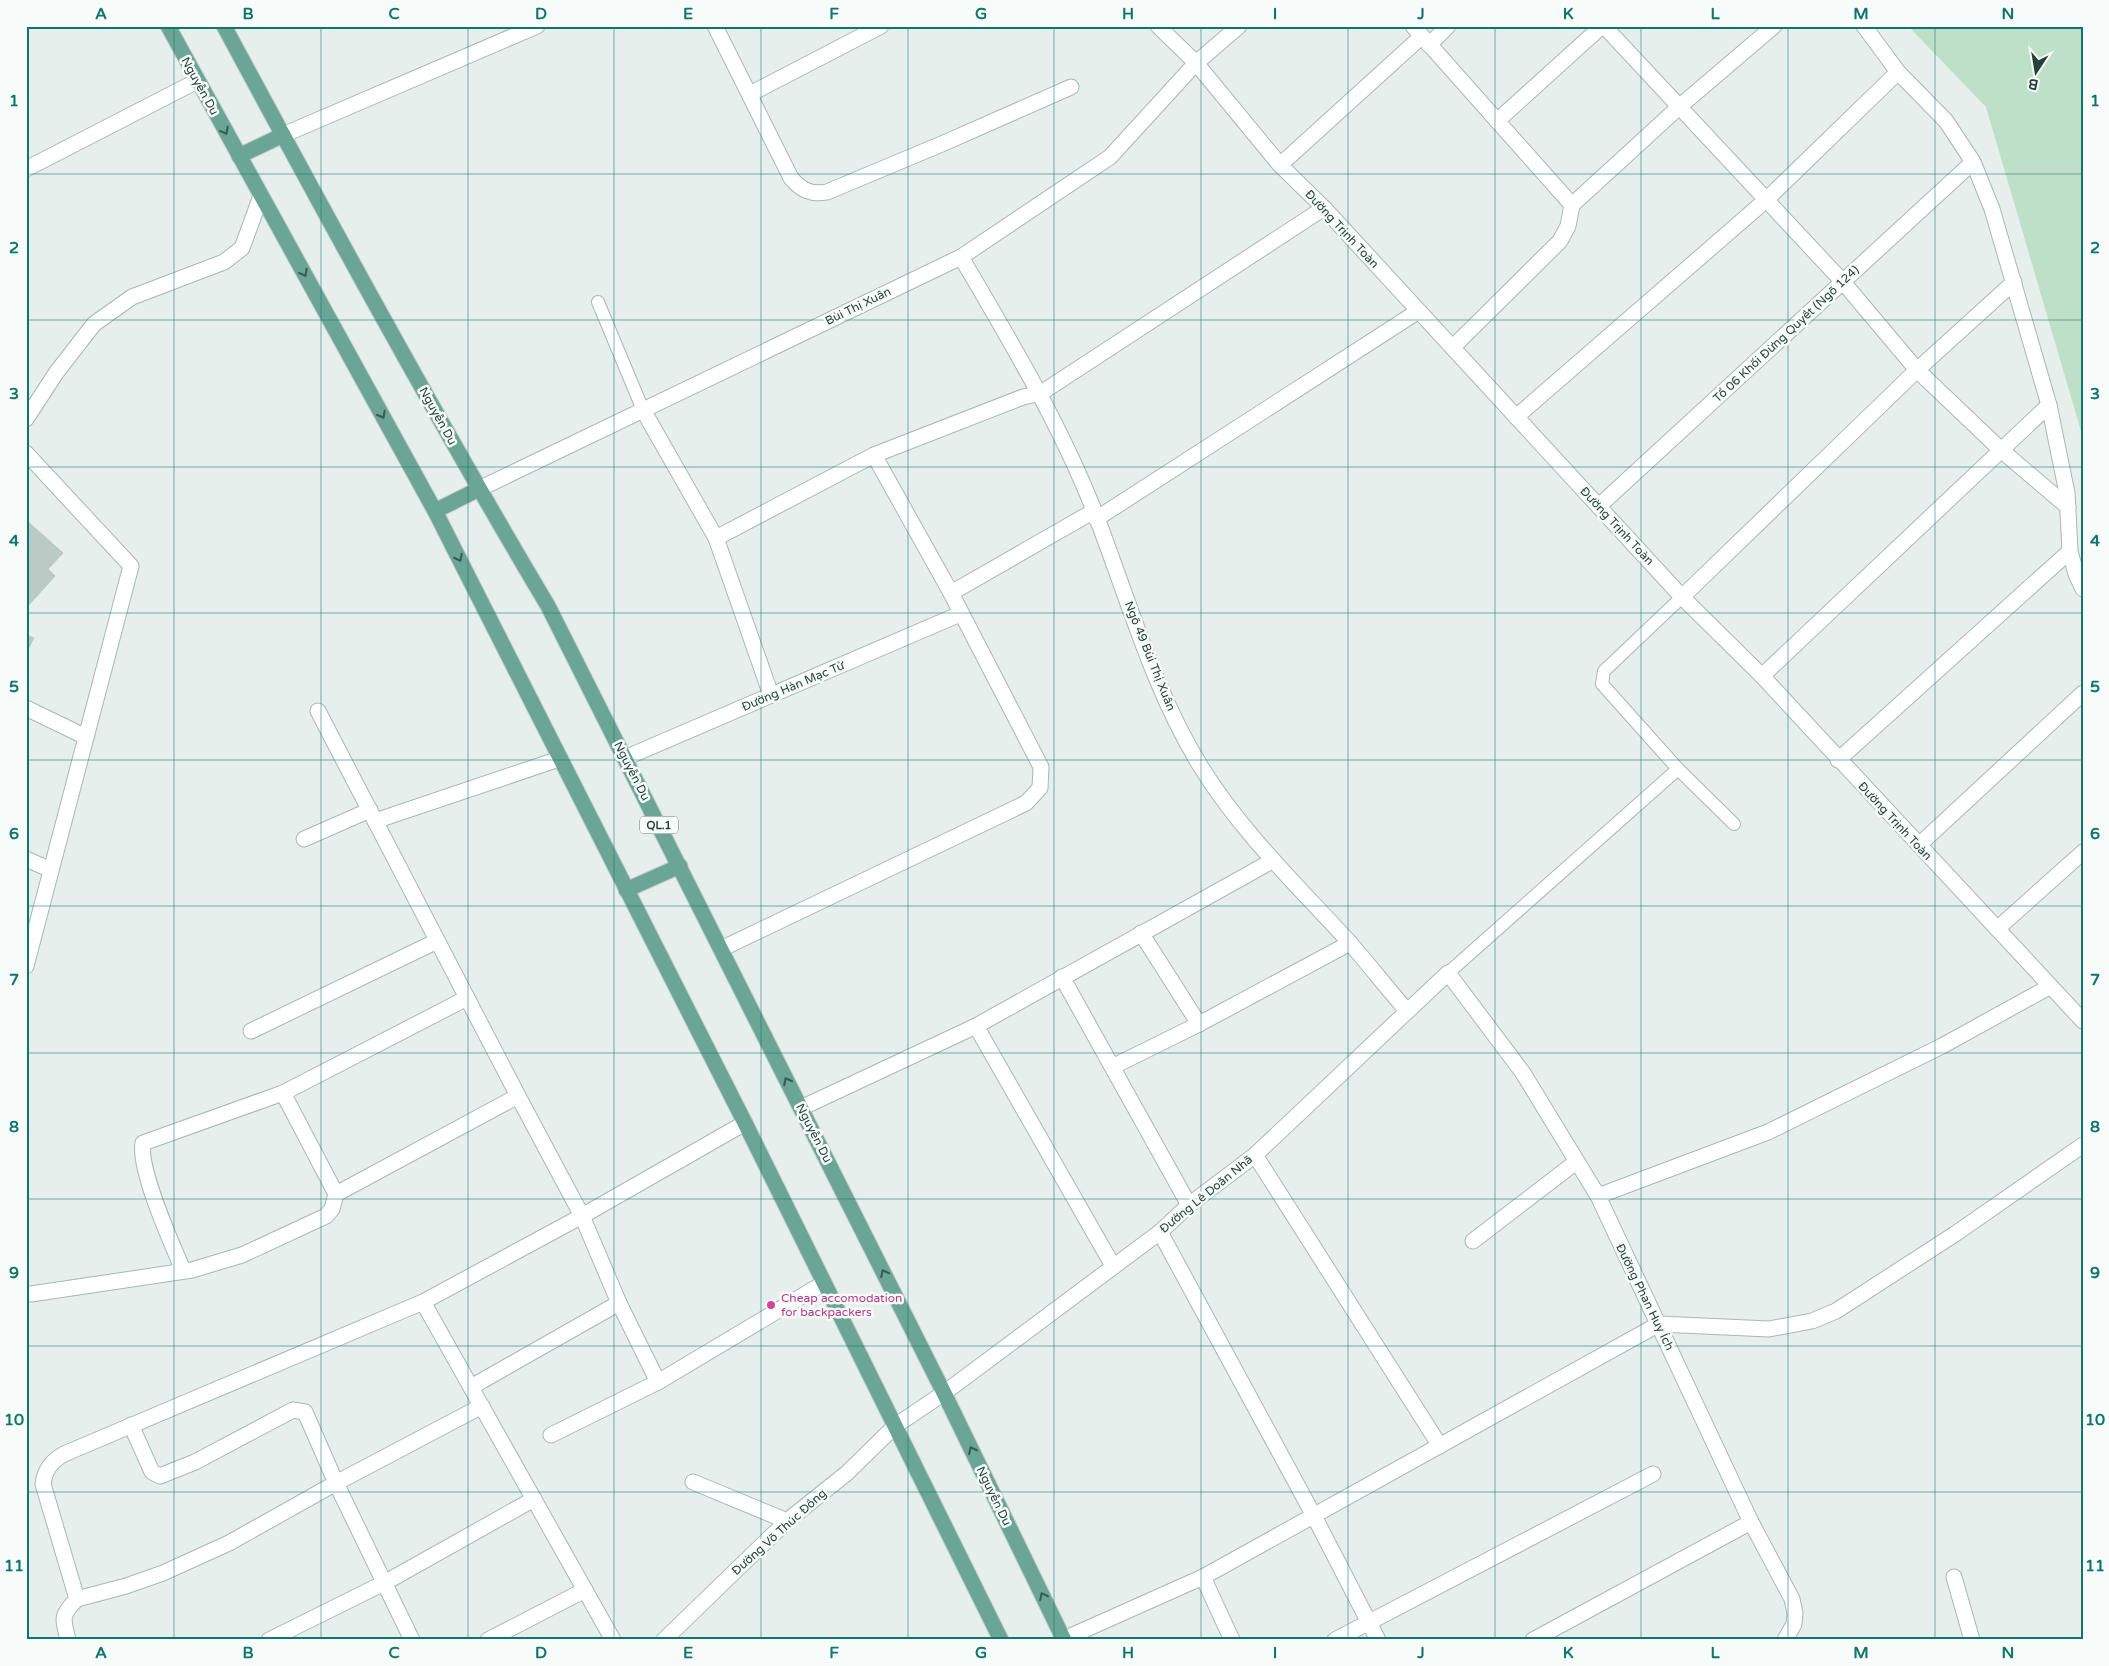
<svg xmlns="http://www.w3.org/2000/svg" width="2109" height="1666" font-family="'Varela Round',sans-serif">
	<style>
		.green { fill: #bfe0c8 }
		.building { fill: #bbcac4; stroke: #b8c9c2 }
		.lines { fill: none; stroke-linecap: round; stroke-linejoin: round }
		.lane-casing { stroke: #a8b8b2; stroke-width: 14 }
		.street-casing { stroke: #a8b8b2; stroke-width: 17 }
		.secondary-casing { stroke: #a4bbb3; stroke-width: 17 }
		.primary-casing { stroke: #c2cac8; stroke-width: 17 }
		.lane { stroke: #fff; stroke-width: 12 }
		.street { stroke: #fff; stroke-width: 15 }
		.secondary { stroke: #fff; stroke-width: 15 }
		.primary { stroke: #6aa596; stroke-width: 15 }
		.oneway { stroke: #365b51 }
		.grid { fill: none; stroke: #0f766e; stroke-width: 1; stroke-opacity: 0.55 }
		.hotel-dot { fill: #d1479c; stroke: #f7fbf9; stroke-width: 2 }
		.labels { text-anchor: middle; stroke-width: 5; stroke-linejoin: round; paint-order: stroke }
		.shield { fill: #f7fbf9; stroke: #637a73; stroke-width: 1 }
		.shield-label { font-size: 11px; font-weight: bold; fill: #24423a }
		.street-label { font-size: 12px; fill: #24423a; stroke: #f7fbf9 }
		.hotel-label { font-size: 12px; fill: #b23c85; stroke: #f7fbf9; text-anchor: start }
		.neatline { fill: none; stroke: #0f766e; stroke-width: 2 }
		.grid-label { font-size: 16px; text-anchor: middle; font-weight: bold; fill: #0f766e }
	</style>
	<rect width="100%" height="100%" fill="#e6efeb"/>
	<polygon class="green" points="1908,26 2083,26 2083,438 1986,107"/>
	<g class="building">
		<polygon points="26,520 63,553 48,569 55,576 26,608"/>
		<polygon points="26,635 34,638 26,653"/>
	</g>
	<g class="lines">
		<g class="lane-casing">
			<g id="lane">
				<polyline points="598,302 643,410"/>
				<polyline points="1682,597 1604,671 1602,684 1678,769 1734,824"/>
				<polyline points="1448,973 1678,769"/>
			</g>
		</g>
		<g class="street-casing">
			<g id="street">
				<path d="M715 26 791 178C801 190 811 195 827 192L944 143 1071 87"/>
				<polyline points="1158,26 1196,63 1280,165 1324,208 1682,597 1762,676 2083,1021"/>
				<polyline points="1413,26 1572,205"/>
				<polyline points="1604,26 1843,282 1917,370 2001,450 2068,507"/>
				<polyline points="1864,26 1898,72 1946,121 1973,162 1992,209 2049,405 2067,493 2070,551 2076,574 2083,589"/>
				<polyline points="1429,45 1448,26"/>
				<polyline points="750,94 881,26"/>
				<polyline points="1497,121 1602,26"/>
				<polyline points="283,135 537,26"/>
				<polyline points="1280,165 1421,37"/>
				<polyline points="26,169 197,81"/>
				<path d="M961 257C1009 339 1058 420 1093 508 1127 594 1152 688 1201 767 1242 833 1298 886 1350 943 1369 965 1388 989 1407 1011"/>
				<polyline points="1453,347 1560,241 1568,226 1572,205 1679,107 1774,26"/>
				<polyline points="643,410 716,538 771,695"/>
				<polyline points="1516,417 1766,200 1898,72"/>
				<polyline points="26,419 56,373 94,324 132,297 224,262 242,248 261,196"/>
				<polyline points="26,453 131,566 26,966"/>
				<polyline points="479,489 961,257 1110,157 1196,63 1239,26"/>
				<polyline points="1599,506 1973,162"/>
				<polyline points="1096,519 1417,312"/>
				<polyline points="716,538 874,455 1023,397 1041,393 1324,208"/>
				<polyline points="951,593 1094,511"/>
				<polyline points="1682,597 1917,370 2014,282"/>
				<polyline points="1762,676 2049,405"/>
				<polyline points="26,708 86,737"/>
				<polyline points="318,711 518,1096 582,1216 619,1303 471,1387"/>
				<polyline points="625,758 960,614"/>
				<polyline points="1838,760 2070,551"/>
				<polyline points="375,821 559,759"/>
				<polyline points="304,839 370,810"/>
				<polyline points="1919,845 2083,693"/>
				<polyline points="26,859 51,870"/>
				<polyline points="1997,929 2083,852"/>
				<polyline points="1141,933 1199,1024"/>
				<polyline points="721,949 1026,803 1040,788 1041,767 951,593 874,455"/>
				<polyline points="1062,977 1189,1205"/>
				<polyline points="976,1026 1113,1266"/>
				<polyline points="251,1031 437,941"/>
				<polyline points="1112,1067 1199,1024 1350,943"/>
				<polyline points="801,1108 976,1026 1272,861"/>
				<polyline points="1255,1155 1440,1446"/>
				<polyline points="336,1194 518,1096"/>
				<polyline points="1598,1196 1768,1132 1942,1046 2049,987"/>
				<polyline points="1160,1232 1314,1516 1378,1640"/>
				<polyline points="1473,1241 1576,1162"/>
				<path d="M183 1270C172 1244 138 1169 143 1143L283 1093 467 998"/>
				<polyline points="31,1294 192,1270 242,1255 326,1216 332,1209 336,1194 283,1093"/>
				<polyline points="423,1302 613,1640"/>
				<polyline points="619,1303 658,1382"/>
				<polyline points="944,1393 1160,1232 1189,1205 1255,1155 1448,973 1523,1073 1598,1196 1751,1522 1792,1599 1795,1613 1794,1624 1785,1640"/>
				<polyline points="131,1425 152,1472 160,1476 195,1462 293,1410 305,1412 336,1483 412,1640"/>
				<polyline points="551,1435 658,1382 824,1283"/>
				<polyline points="693,1482 787,1521"/>
				<polyline points="1203,1577 1232,1640"/>
				<polyline points="1954,1577 1972,1640"/>
				<polyline points="77,1599 126,1586 163,1573 229,1543 336,1483 482,1406"/>
				<polyline points="1064,1639 1203,1577 1659,1324 1769,1329 1812,1321 1836,1311 1955,1234 2083,1145"/>
				<path d="M68 1640C63 1618 60 1616 77 1599L43 1484C45 1469 52 1461 64 1454L423 1302 582 1216 745 1123"/>
				<polyline points="269,1640 386,1582 534,1499"/>
				<polyline points="488,1640 585,1590"/>
				<polyline points="1335,1640 1653,1474"/>
				<polyline points="1533,1640 1751,1522"/>
			</g>
		</g>
		<g class="secondary-casing">
			<polyline id="secondary" points="664,1640 787,1521 847,1473 895,1426 944,1393"/>
		</g>
		<g class="primary-casing">
			<g id="primary">
				<polyline points="168,26 435,511 745,1123 1001,1640"/>
				<path d="M224 26C329 221 435 416 548 606L944 1393 1064 1640"/>
				<polyline points="239,156 283,135"/>
				<polyline points="435,511 479,489"/>
				<polyline points="626,890 680,866"/>
			</g>
		</g>
		<use href="#lane" class="lane"/>
		<use href="#street" class="street"/>
		<use href="#secondary" class="secondary"/>
		<use href="#primary" class="primary"/>
	</g>
	<defs><path id="oneway-chevron" d="M-2-3.5L2.5 0L-2 3.5" fill="none" stroke-width="1.6" stroke-linecap="round" stroke-linejoin="round" transform="scale(1.25)"/></defs>
	<g class="oneway">
		<use href="#oneway-chevron" transform="translate(225 131) rotate(61)"/>
		<use href="#oneway-chevron" transform="translate(304 273) rotate(61)"/>
		<use href="#oneway-chevron" transform="translate(382 415) rotate(61)"/>
		<use href="#oneway-chevron" transform="translate(459 558) rotate(63)"/>
		<use href="#oneway-chevron" transform="translate(787 1081) rotate(-117)"/>
		<use href="#oneway-chevron" transform="translate(884 1273) rotate(-117)"/>
		<use href="#oneway-chevron" transform="translate(972 1450) rotate(-116)"/>
		<use href="#oneway-chevron" transform="translate(1043 1596) rotate(-116)"/>
	</g>
	<path class="grid" d="M174 26V1640M321 26V1640M468 26V1640M614 26V1640M761 26V1640M908 26V1640M1054 26V1640M1201 26V1640M1348 26V1640M1495 26V1640M1641 26V1640M1788 26V1640M1935 26V1640M26 174H2083M26 320H2083M26 467H2083M26 613H2083M26 760H2083M26 906H2083M26 1053H2083M26 1199H2083M26 1346H2083M26 1492H2083"/>
	<circle class="hotel-dot" cx="771" cy="1305" r="5"/>
	<g class="labels">
		<rect class="shield" x="640" y="816.5" width="38" height="17" rx="4"/>
		<g class="shield-label">
			<text x="659" y="829">QL.1</text>
		</g>
		<g class="street-label">
			<text transform="translate(200 86) rotate(61)" y="4">Nguyễn Du</text>
			<text transform="translate(1342 229) rotate(47)" y="4">Đường Trịnh Toàn</text>
			<text transform="translate(858 306) rotate(-26)" y="4">Bùi Thị Xuân</text>
			<text transform="translate(1786 334) rotate(-43)" y="4">Tổ 06 Khối Đừng Quyềt (Ngõ 124)</text>
			<text transform="translate(438 416) rotate(61)" y="4">Nguyễn Du</text>
			<text transform="translate(1617 526) rotate(47)" y="4">Đường Trịnh Toàn</text>
			<text transform="translate(1150 656) rotate(68)" y="4">Ngõ 49 Bùi Thị Xuân</text>
			<text transform="translate(793 686) rotate(-23)" y="4">Đường Hàn Mạc Tử</text>
			<text transform="translate(632 771) rotate(63)" y="4">Nguyễn Du</text>
			<text transform="translate(1895 821) rotate(47)" y="4">Đường Trịnh Toàn</text>
			<text transform="translate(814 1133) rotate(63)" y="4">Nguyễn Du</text>
			<text transform="translate(1206 1194) rotate(-39)" y="4">Đường Lê Doãn Nhã</text>
			<text transform="translate(1645 1297) rotate(64)" y="4">Đường Phan Huy Ích</text>
			<text transform="translate(994 1496) rotate(64)" y="4">Nguyễn Du</text>
			<text transform="translate(779 1532) rotate(-42)" y="4">Đường Võ Thúc Đồng</text>
		</g>
		<g class="hotel-label">
			<text x="781" y="1302">Cheap accomodation<tspan x="781" dy="14">for backpackers</tspan></text>
		</g>
	</g>
	<rect width="2109" height="1666" fill="none" stroke="#f7fbf9" stroke-width="55"/>
	<g transform="translate(2036 72) rotate(192)" stroke="#f7fbf9" stroke-width="4" paint-order="stroke">
	<path d="M0-4L9 19L0 12L-9 19Z" fill="#24423a"/>
	<text y="-8" font-size="14" font-weight="bold" text-anchor="middle" fill="#24423a">B</text>
	</g>
	<rect x="28" y="28" width="2054" height="1610" class="neatline"/>
	<g class="grid-label">
		<text x="101" y="19">A</text>
		<text x="248" y="19">B</text>
		<text x="394" y="19">C</text>
		<text x="541" y="19">D</text>
		<text x="688" y="19">E</text>
		<text x="834" y="19">F</text>
		<text x="981" y="19">G</text>
		<text x="1128" y="19">H</text>
		<text x="1275" y="19">I</text>
		<text x="1421" y="19">J</text>
		<text x="1568" y="19">K</text>
		<text x="1715" y="19">L</text>
		<text x="1861" y="19">M</text>
		<text x="2008" y="19">N</text>
		<text x="14" y="106">1</text>
		<text x="2095" y="106">1</text>
		<text x="14" y="253">2</text>
		<text x="2095" y="253">2</text>
		<text x="14" y="399">3</text>
		<text x="2095" y="399">3</text>
		<text x="14" y="546">4</text>
		<text x="2095" y="546">4</text>
		<text x="14" y="692">5</text>
		<text x="2095" y="692">5</text>
		<text x="14" y="839">6</text>
		<text x="2095" y="839">6</text>
		<text x="14" y="985">7</text>
		<text x="2095" y="985">7</text>
		<text x="14" y="1132">8</text>
		<text x="2095" y="1132">8</text>
		<text x="14" y="1278">9</text>
		<text x="2095" y="1278">9</text>
		<text x="14" y="1425">10</text>
		<text x="2095" y="1425">10</text>
		<text x="14" y="1571">11</text>
		<text x="2095" y="1571">11</text>
		<text x="101" y="1658">A</text>
		<text x="248" y="1658">B</text>
		<text x="394" y="1658">C</text>
		<text x="541" y="1658">D</text>
		<text x="688" y="1658">E</text>
		<text x="834" y="1658">F</text>
		<text x="981" y="1658">G</text>
		<text x="1128" y="1658">H</text>
		<text x="1275" y="1658">I</text>
		<text x="1421" y="1658">J</text>
		<text x="1568" y="1658">K</text>
		<text x="1715" y="1658">L</text>
		<text x="1861" y="1658">M</text>
		<text x="2008" y="1658">N</text>
	</g>
</svg>
